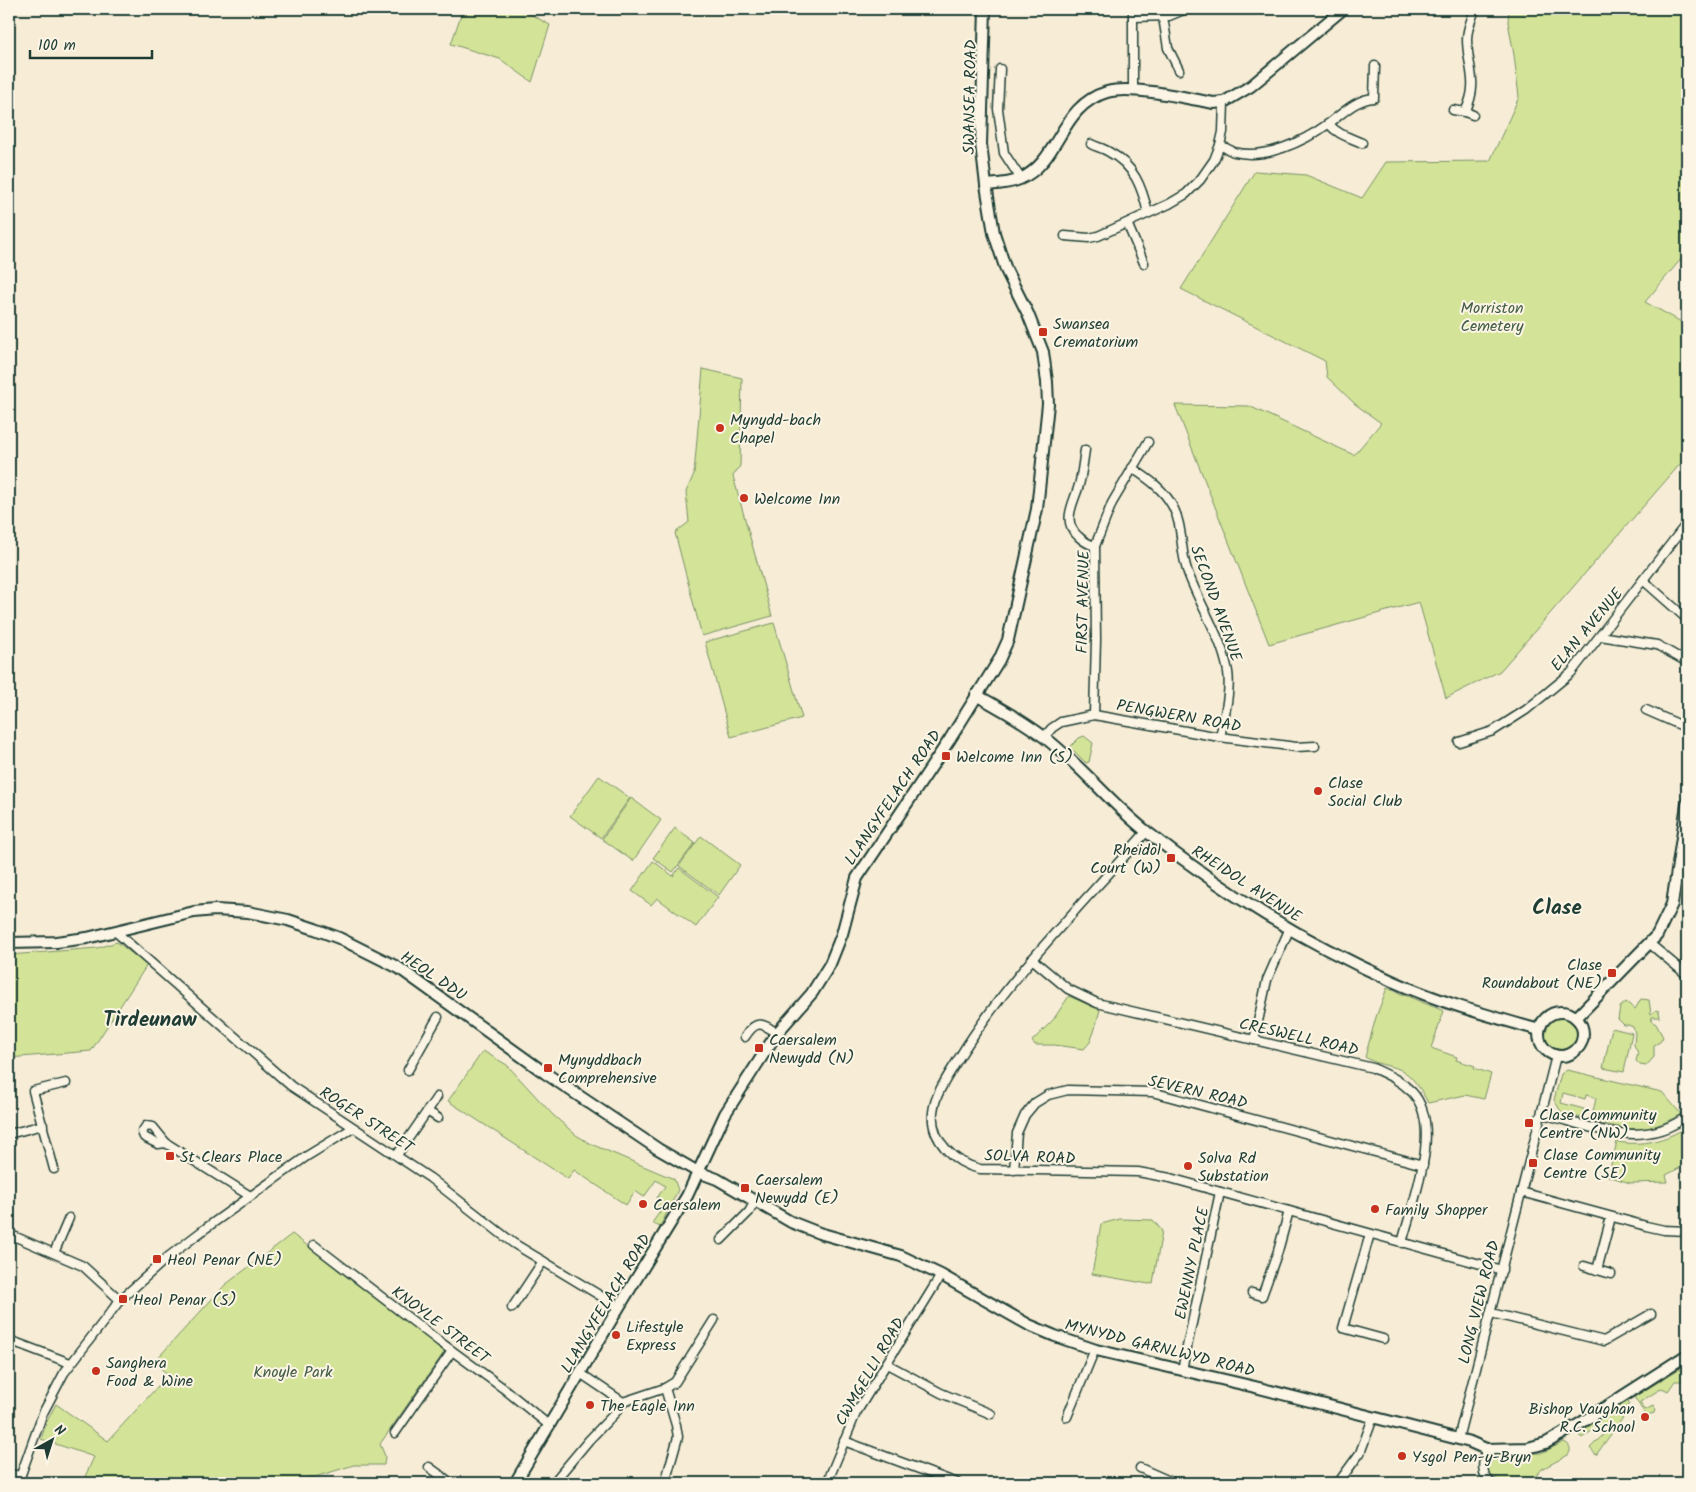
<svg xmlns="http://www.w3.org/2000/svg" width="1696" height="1492" viewBox="0 0 1696 1492" font-family="Kalam,sans-serif">
<style>
.green{fill:#d3e498;stroke:#799066}
.lines{fill:none;stroke-linecap:round;stroke-linejoin:round}
.street-casing{stroke:#1f3d34;stroke-width:11}
.secondary-casing{stroke:#1f3d34;stroke-width:14}
.street{stroke:#fcf5e5;stroke-width:8}
.secondary{stroke:#fcf5e5;stroke-width:10}
.poi-dot{fill:#c8321e;stroke:#fcf5e5;stroke-width:2}
.labels{text-anchor:middle;stroke-width:4;stroke-linejoin:round;paint-order:stroke}
.street-label{font-size:16px;fill:#1f3d34;stroke:#fcf5e5}
.park-label{font-size:16px;fill:#435e48;stroke:#fcf5e5}
.poi-label{font-size:16px;fill:#1f3d34;stroke:#fcf5e5;text-anchor:start}
.district-label{font-size:21px;font-weight:bold;fill:#1f3d34;stroke:#fcf5e5}
</style>
<rect width="100%" height="100%" fill="#f7edd6"/>
<filter id="ink" filterUnits="userSpaceOnUse"><feTurbulence type="fractalNoise" baseFrequency=".02" numOctaves="2"/><feDisplacementMap in="SourceGraphic" scale="10" xChannelSelector="R" yChannelSelector="G"/><feConvolveMatrix kernelMatrix="1 2 1 2 8 2 1 2 1" color-interpolation-filters="sRGB"/></filter>
<g filter="url(#ink)">
<g class="green">
<path d="M463,9H521L550,25L532,82L500,59L451,44Z"/>
<path d="M1509,9H1687V252L1645,302L1687,325V452L1682,462L1500,671L1446,698L1419,602L1269,644L1175,405L1249,406L1354,455L1381,423L1355,404L1327,377L1325,361L1181,289L1255,171L1306,175L1362,198L1386,162L1490,161L1519,97L1514,55L1508,22Z"/>
<path d="M703,369L742,378L740,466L733,476L772,616L702,636L675,533L689,522L686,492L694,474Z"/>
<path d="M774,623L802,718L731,737L705,642Z"/>
<path d="M1084,736L1093,743L1089,762L1086,763L1070,747L1079,738Z"/>
<path d="M599,776L630,798L601,838L570,816Z"/>
<path d="M631,798L661,820L633,861L602,839Z"/>
<path d="M675,828L695,843L673,872L653,858Z"/>
<path d="M701,836L740,865L719,895L679,866Z"/>
<path d="M653,861L673,876L679,868L718,897L696,927L657,898L651,905L632,891Z"/>
<path d="M117,942L147,965L91,1051L9,1058V955L97,948Z"/>
<path d="M1387,988L1444,1011L1431,1048L1457,1057L1456,1060L1475,1066L1474,1068L1491,1074L1484,1099L1465,1095L1428,1103C1422,1091 1412,1074 1399,1069C1387,1065 1375,1064 1365,1057L1376,1017Z"/>
<path d="M1069,996L1100,1010L1094,1032L1090,1042L1084,1049L1054,1045H1035L1032,1041L1053,1020Z"/>
<path d="M1641,999L1649,1000L1651,1014L1656,1010L1659,1011L1660,1017H1652L1651,1021L1656,1024L1663,1037L1660,1042L1654,1045V1057L1646,1066L1640,1065L1636,1061L1638,1053L1634,1045L1635,1033L1633,1027L1628,1025H1624L1618,1019L1620,1007L1626,1002L1635,1009Z"/>
<circle cx="1561" cy="1034" r="18"/>
<path d="M1612,1028L1632,1033L1624,1072L1603,1068Z"/>
<path d="M483,1051L507,1065L553,1115L576,1135L591,1144L674,1179L678,1190L660,1227L652,1223L662,1209L653,1204L665,1186L656,1180L644,1197L635,1191L626,1205L574,1170L568,1179L448,1101Z"/>
<path d="M1567,1070L1662,1092L1681,1114C1646,1135 1629,1130 1591,1121L1596,1098L1586,1095L1585,1099L1563,1093L1561,1103L1584,1109L1581,1118L1562,1113L1554,1100L1561,1074Z"/>
<path d="M1687,1127V1164L1666,1175L1668,1182L1630,1183L1608,1176L1617,1142C1643,1146 1664,1141 1687,1127Z"/>
<path d="M1120,1219L1153,1220L1162,1231L1153,1283L1149,1284L1092,1274L1101,1224Z"/>
<path d="M292,1234L445,1351L380,1444L385,1456L384,1465H354L315,1477H309L304,1483H82L94,1457L41,1439L47,1421L56,1404L108,1441L168,1375L154,1362L225,1285Z"/>
<path d="M1679,1369L1684,1375L1683,1381H1675L1668,1391L1662,1388L1640,1402L1645,1410L1653,1406L1655,1410L1654,1413L1647,1417L1634,1397Z"/>
<path d="M1628,1401L1629,1404L1625,1410L1627,1412L1596,1455L1590,1448L1603,1435L1597,1427L1582,1438L1578,1433Z"/>
<path d="M1564,1442C1570,1444 1572,1450 1568,1455L1542,1469L1530,1483H1503L1489,1474L1487,1461L1494,1454L1541,1453Z"/>
</g>
<g class="lines">
<defs>
<g id="street">
<path d="M1133,9V90"/>
<path d="M1133,17L1169,16L1186,9"/>
<path d="M1163,17L1168,48L1179,70"/>
<path d="M1000,69L998,109L1004,153L1021,179"/>
<path d="M1453,110L1465,112L1473,115"/>
<path d="M1465,112C1480,82 1467,67 1467,39C1467,28 1472,19 1475,9"/>
<path d="M1329,124C1338,135 1349,137 1362,143"/>
<path d="M1091,144C1096,147 1103,148 1109,152C1134,165 1142,187 1148,213"/>
<path d="M1220,145C1224,147 1229,150 1234,152C1265,160 1303,142 1328,124C1342,114 1356,99 1374,98L1375,66"/>
<path d="M1127,223L1144,263"/>
<path d="M1065,236L1089,238L1098,236L1169,204L1186,194L1200,180L1214,160L1220,145L1223,132L1224,102"/>
<path d="M1085,450C1083,462 1082,474 1079,485C1074,503 1061,521 1078,536C1083,541 1088,544 1095,546"/>
<path d="M1132,468C1147,478 1164,489 1173,507C1183,526 1180,549 1187,570C1199,605 1222,636 1228,672C1231,690 1224,719 1220,737"/>
<path d="M1643,580L1687,619"/>
<path d="M1600,636L1657,645L1687,662"/>
<path d="M1646,710L1687,728"/>
<path d="M1094,715L1096,640L1095,546L1112,503L1148,442"/>
<path d="M1044,737L1052,728L1061,722L1094,715L1220,737L1296,747L1315,746"/>
<path d="M1459,742L1493,731L1526,710L1571,673L1687,523"/>
<path d="M1146,832C1081,906 1009,976 957,1061C948,1076 935,1094 933,1112C930,1140 954,1163 980,1169L1138,1172L1170,1178L1502,1270"/>
<path d="M116,932L291,1086L430,1178L513,1243L619,1307"/>
<path d="M1649,943L1687,975"/>
<path d="M1032,959L1068,989L1097,1003L1373,1068C1388,1075 1400,1080 1412,1092C1444,1126 1412,1203 1402,1243"/>
<path d="M745,1037C756,1019 762,1023 777,1033"/>
<path d="M1254,1040L1267,980L1289,930"/>
<path d="M408,1070L438,1017"/>
<path d="M427,1111L438,1118"/>
<path d="M1542,1114C1591,1126 1642,1151 1687,1116"/>
<path d="M146,1126L153,1127L166,1143L158,1144L144,1137L142,1132Z"/>
<path d="M9,1134L43,1125"/>
<path d="M166,1143L250,1196"/>
<path d="M397,1155L437,1097"/>
<path d="M54,1169L33,1091L66,1083"/>
<path d="M1014,1170L1017,1133L1025,1115L1035,1103L1048,1095L1068,1090L1152,1092L1423,1165"/>
<path d="M1521,1192L1646,1226L1664,1230L1687,1231"/>
<path d="M9,1234L83,1266L120,1300"/>
<path d="M1370,1234L1343,1328L1383,1339"/>
<path d="M721,1240L749,1212L755,1201"/>
<path d="M314,1245L440,1342L503,1388L550,1426"/>
<path d="M54,1253L69,1218"/>
<path d="M1584,1266L1611,1274"/>
<path d="M1597,1270L1611,1217"/>
<path d="M1252,1293L1262,1296L1278,1251L1289,1211"/>
<path d="M512,1308L543,1261"/>
<path d="M1491,1313L1604,1341L1651,1314"/>
<path d="M9,1340L70,1363"/>
<path d="M887,1364L941,1393L991,1414"/>
<path d="M1182,1370L1220,1192"/>
<path d="M580,1373L623,1402L665,1388L675,1382L714,1320"/>
<path d="M1067,1417L1095,1349"/>
<path d="M395,1433L452,1351"/>
<path d="M1458,1439L1556,1056"/>
<path d="M844,1441L957,1483"/>
<path d="M1486,1449C1483,1462 1480,1474 1491,1483"/>
<path d="M429,1467L447,1480L446,1483"/>
<path d="M1140,1468L1174,1483"/>
<path d="M9,1474L21,1476"/>
<path d="M18,1483L43,1413L64,1373L120,1300L168,1257L206,1228L307,1156L353,1128"/>
<path d="M553,1483L589,1440L617,1411L623,1402"/>
<path d="M665,1483L678,1437L676,1425L665,1388"/>
<path d="M827,1483L856,1413L941,1275"/>
<path d="M1338,1483L1360,1453L1373,1418"/>
</g>
<g id="secondary">
<path d="M986,185C997,184 1009,184 1020,179C1061,161 1059,106 1107,92C1132,85 1186,98 1213,103L1224,102L1251,86L1343,9"/>
<path d="M976,695C1000,708 1023,721 1044,737C1081,765 1110,803 1147,832C1225,893 1301,940 1392,981C1439,1002 1490,1016 1539,1030"/>
<path d="M9,943L56,942L87,938L194,912L215,910L248,912L288,920L315,929L339,938L399,968L545,1073L658,1149L698,1172L717,1179L791,1222L819,1233L901,1256L941,1275L1029,1325L1055,1336L1096,1350L1255,1387L1470,1442L1486,1449L1528,1448L1546,1443L1581,1423L1687,1355"/>
<circle cx="1561" cy="1034" r="22"/>
<path d="M1576,1018L1657,935L1672,904L1687,804"/>
<path d="M515,1483L619,1307L687,1196L725,1114L777,1033L812,993L830,964L842,934L857,878L950,739L999,660L1008,640L1037,509L1048,404L1047,382L1043,352L1028,314L1006,270L994,233L986,185L981,144L985,9"/>
</g>
</defs>
<use href="#street" class="street-casing"/>
<use href="#secondary" class="secondary-casing"/>
<use href="#street" class="street"/>
<use href="#secondary" class="secondary"/>
</g>
</g>
<g class="poi-dot">
<rect x="1038" y="327" width="10" height="10" rx="2.5"/>
<circle cx="720" cy="428" r="5"/>
<circle cx="744" cy="498" r="5"/>
<rect x="941" y="751" width="10" height="10" rx="2.5"/>
<circle cx="1318" cy="791" r="5"/>
<rect x="1166" y="853" width="10" height="10" rx="2.5"/>
<rect x="1607" y="968" width="10" height="10" rx="2.5"/>
<rect x="754" y="1043" width="10" height="10" rx="2.5"/>
<rect x="543" y="1063" width="10" height="10" rx="2.5"/>
<rect x="1524" y="1118" width="10" height="10" rx="2.5"/>
<rect x="165" y="1151" width="10" height="10" rx="2.5"/>
<rect x="1528" y="1158" width="10" height="10" rx="2.5"/>
<circle cx="1188" cy="1166" r="5"/>
<rect x="740" y="1183" width="10" height="10" rx="2.5"/>
<circle cx="643" cy="1204" r="5"/>
<circle cx="1375" cy="1209" r="5"/>
<rect x="152" y="1254" width="10" height="10" rx="2.5"/>
<rect x="118" y="1294" width="10" height="10" rx="2.5"/>
<circle cx="616" cy="1335" r="5"/>
<circle cx="96" cy="1371" r="5"/>
<circle cx="590" cy="1405" r="5"/>
<circle cx="1645" cy="1417" r="5"/>
<circle cx="1402" cy="1456" r="5"/>
</g>
<g class="labels">
<g class="street-label">
<text transform="translate(969 97) rotate(-89)" y="6">SWANSEA ROAD</text>
<text transform="translate(1082 602) rotate(-89)" y="6">FIRST AVENUE</text>
<text transform="translate(1217 603) rotate(70)" y="6">SECOND AVENUE</text>
<text transform="translate(1586 629) rotate(-50)" y="6">ELAN AVENUE</text>
<text transform="translate(1179 715) rotate(10)" y="6">PENGWERN ROAD</text>
<text transform="translate(892 797) rotate(-56)" y="6">LLANGYFELACH ROAD</text>
<text transform="translate(1247 883) rotate(33)" y="6">RHEIDOL AVENUE</text>
<text transform="translate(434 975) rotate(34)" y="6">HEOL DDU</text>
<text transform="translate(1299 1036) rotate(13)" y="6">CRESWELL ROAD</text>
<text transform="translate(1198 1091) rotate(13)" y="6">SEVERN ROAD</text>
<text transform="translate(367 1119) rotate(33)" y="6">ROGER STREET</text>
<text transform="translate(1030 1156) rotate(2)" y="6">SOLVA ROAD</text>
<text transform="translate(1191 1263) rotate(-78)" y="6">EWENNY PLACE</text>
<text transform="translate(1478 1302) rotate(-76)" y="6">LONG VIEW ROAD</text>
<text transform="translate(605 1303) rotate(-59)" y="6">LLANGYFELACH ROAD</text>
<text transform="translate(441 1324) rotate(37)" y="6">KNOYLE STREET</text>
<text transform="translate(1160 1347) rotate(14)" y="6">MYNYDD GARNLWYD ROAD</text>
<text transform="translate(869 1371) rotate(-60)" y="6">CWMGELLI ROAD</text>
</g>
<g class="park-label">
<text x="1492" y="313">Morriston<tspan x="1492" dy="18">Cemetery</tspan></text>
<text x="293" y="1377">Knoyle Park</text>
</g>
<g class="poi-label">
<text x="1053" y="329">Swansea<tspan x="1053" dy="18">Crematorium</tspan></text>
<text x="730" y="425">Mynydd-bach<tspan x="730" dy="18">Chapel</tspan></text>
<text x="754" y="504">Welcome Inn</text>
<text x="956" y="762">Welcome Inn (S)</text>
<text x="1328" y="788">Clase<tspan x="1328" dy="18">Social Club</tspan></text>
<text x="1161" y="855" text-anchor="end">Rheidol<tspan x="1161" dy="18">Court (W)</tspan></text>
<text x="1602" y="970" text-anchor="end">Clase<tspan x="1602" dy="18">Roundabout (NE)</tspan></text>
<text x="769" y="1045">Caersalem<tspan x="769" dy="18">Newydd (N)</tspan></text>
<text x="558" y="1065">Mynyddbach<tspan x="558" dy="18">Comprehensive</tspan></text>
<text x="1539" y="1120">Clase Community<tspan x="1539" dy="18">Centre (NW)</tspan></text>
<text x="1543" y="1160">Clase Community<tspan x="1543" dy="18">Centre (SE)</tspan></text>
<text x="180" y="1162">St Clears Place</text>
<text x="1198" y="1163">Solva Rd<tspan x="1198" dy="18">Substation</tspan></text>
<text x="755" y="1185">Caersalem<tspan x="755" dy="18">Newydd (E)</tspan></text>
<text x="653" y="1210">Caersalem</text>
<text x="1385" y="1215">Family Shopper</text>
<text x="167" y="1265">Heol Penar (NE)</text>
<text x="133" y="1305">Heol Penar (S)</text>
<text x="626" y="1332">Lifestyle<tspan x="626" dy="18">Express</tspan></text>
<text x="106" y="1368">Sanghera<tspan x="106" dy="18">Food &amp; Wine</tspan></text>
<text x="600" y="1411">The Eagle Inn</text>
<text x="1635" y="1414" text-anchor="end">Bishop Vaughan<tspan x="1635" dy="18">R.C. School</tspan></text>
<text x="1412" y="1462">Ysgol Pen-y-Bryn</text>
</g>
<g class="district-label">
<text x="1557" y="914">Clase</text>
<text x="150" y="1026">Tirdeunaw</text>
</g>
</g>
<rect width="1696" height="1492" fill="none" stroke="#fcf5e5" stroke-width="30"/>
<rect x="15" y="15" width="1666" height="1462" fill="none" stroke="#1f3d34" stroke-width="2" filter="url(#ink)"/>
<g transform="translate(52 1440) rotate(39)" stroke="#fcf5e5" stroke-width="4" paint-order="stroke">
<path d="M0-4L9 19L0 12L-9 19Z" fill="#1f3d34"/>
<text y="-8" font-size="14" font-weight="bold" text-anchor="middle" fill="#1f3d34">N</text>
</g>
<path d="M30 50v8h122v-8" fill="none" stroke="#1f3d34" stroke-width="2.5"/>
<text x="38" y="50" font-size="15" fill="#1f3d34" stroke="#fcf5e5" stroke-width="4" paint-order="stroke">100 m</text>
</svg>
